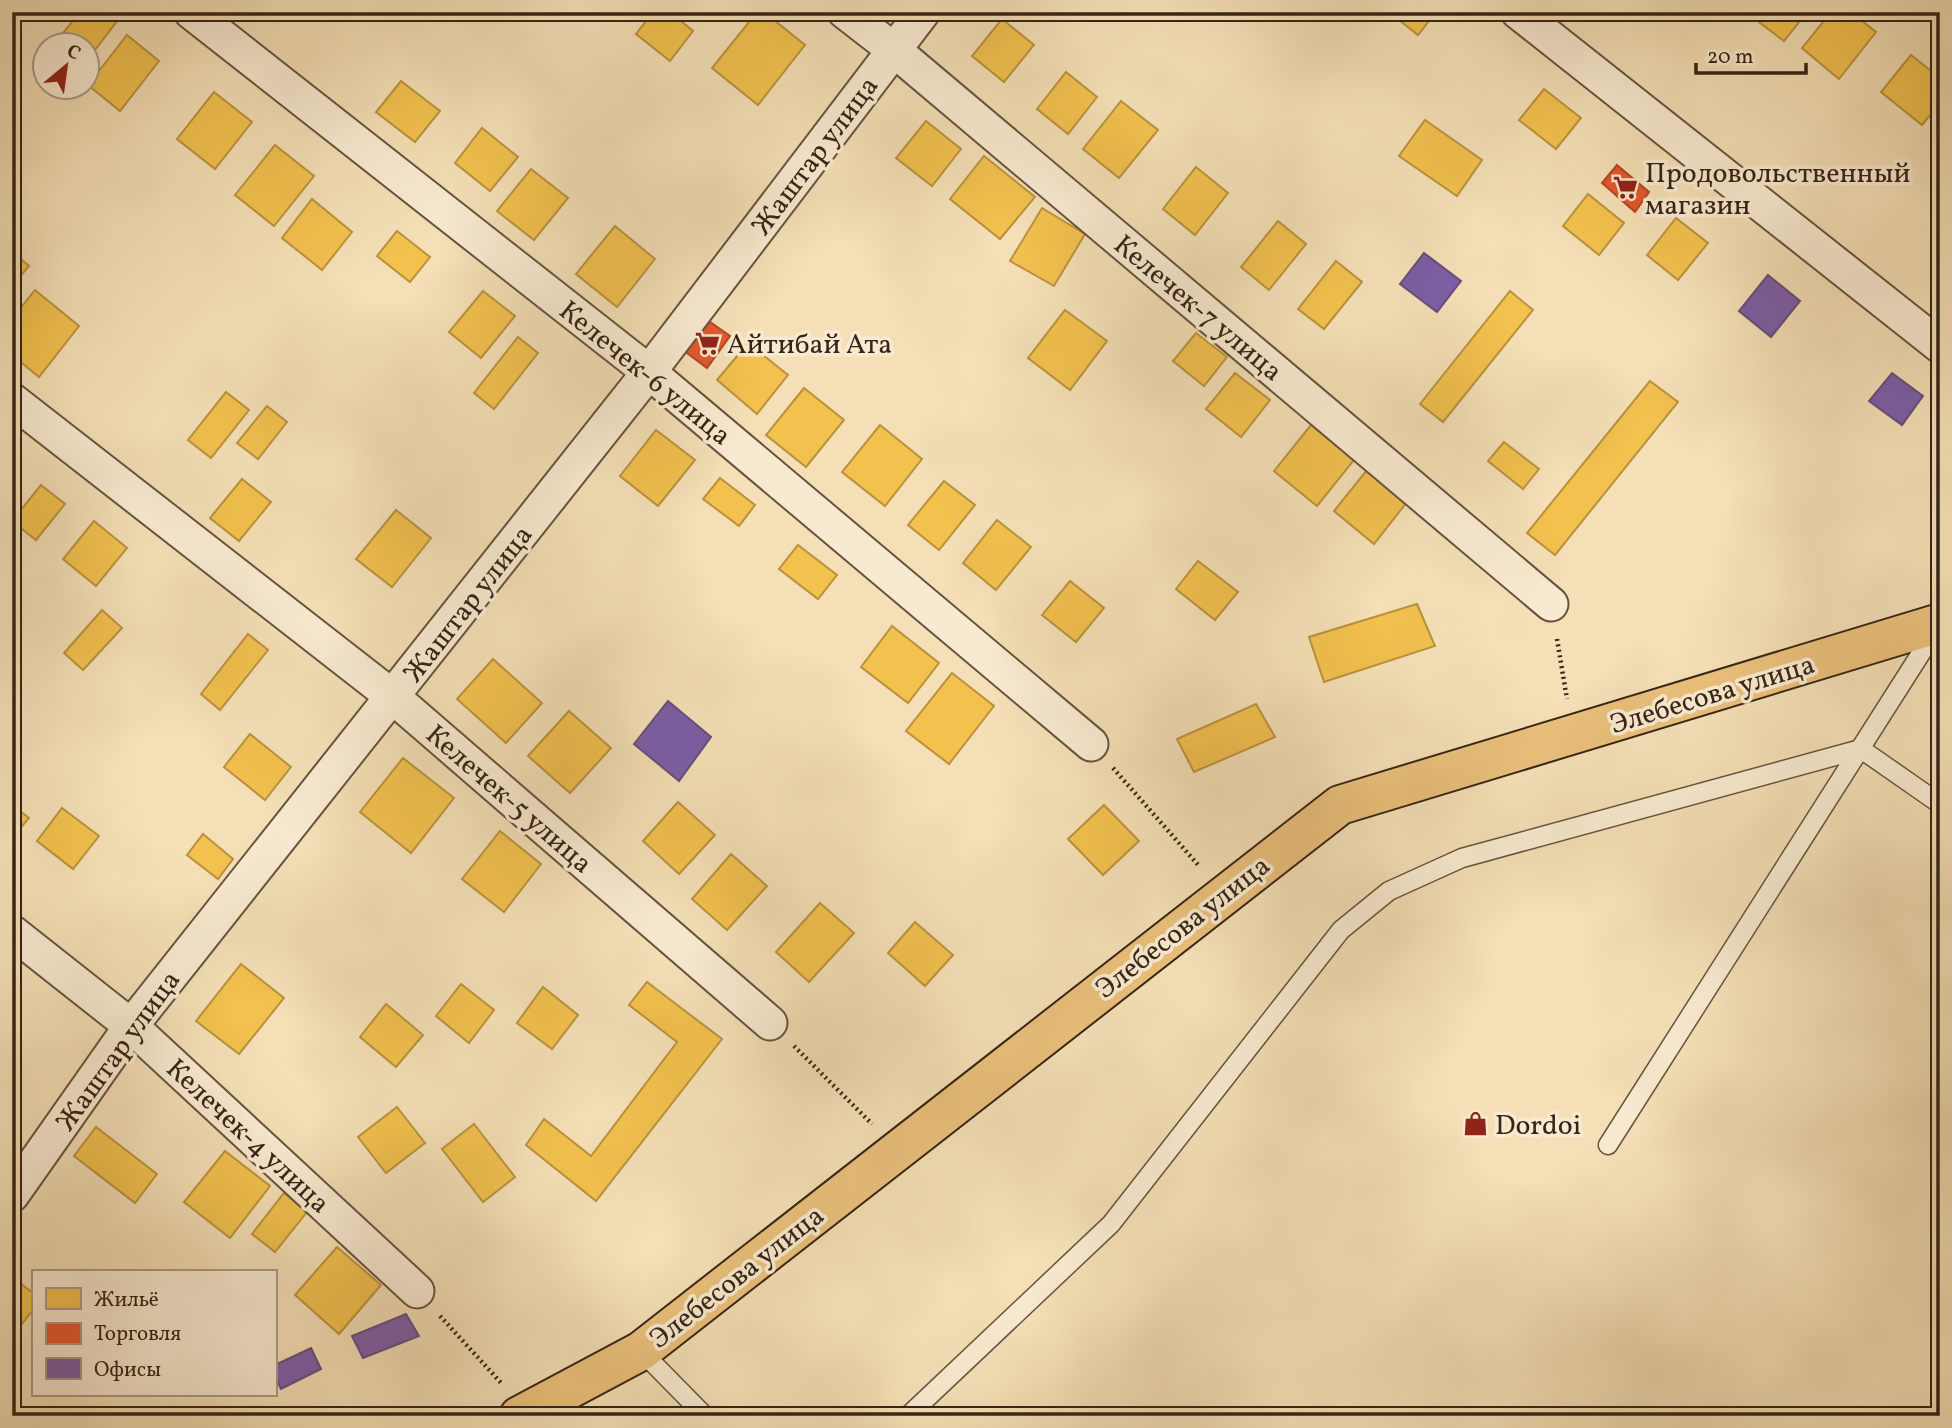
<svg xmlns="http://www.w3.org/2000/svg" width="1952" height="1428" viewBox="0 0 1952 1428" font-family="Vollkorn,serif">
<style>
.homes{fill:#f2c14e;stroke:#ba923d;stroke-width:2}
.shops{fill:#e4572e;stroke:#b04827;stroke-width:2}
.offices{fill:#7b5ea7;stroke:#664d7c;stroke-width:2}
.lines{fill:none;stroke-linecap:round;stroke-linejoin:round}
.lane-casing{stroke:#66533e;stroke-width:21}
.street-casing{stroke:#66533e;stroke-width:37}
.primary-casing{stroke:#362416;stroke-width:42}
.path{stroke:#362416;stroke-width:4.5;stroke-dasharray:2 3.5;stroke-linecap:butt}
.lane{stroke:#f8ead0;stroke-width:18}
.street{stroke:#f8ead0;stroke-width:33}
.primary{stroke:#eac07b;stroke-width:38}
.labels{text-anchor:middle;stroke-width:7;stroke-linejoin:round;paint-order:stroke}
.street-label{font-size:28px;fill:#362416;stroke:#f8ead0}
.poi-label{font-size:28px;fill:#362416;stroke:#f8ead0;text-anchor:start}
</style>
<rect width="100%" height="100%" fill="#f4dfb6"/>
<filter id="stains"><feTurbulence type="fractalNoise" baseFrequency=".00286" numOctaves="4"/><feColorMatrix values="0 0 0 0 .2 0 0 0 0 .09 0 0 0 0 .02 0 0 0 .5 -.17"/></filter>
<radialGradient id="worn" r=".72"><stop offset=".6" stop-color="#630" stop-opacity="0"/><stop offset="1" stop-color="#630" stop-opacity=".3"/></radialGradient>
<g class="homes">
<path d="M80,12H117L121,16L88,59V46H58L55,43Z"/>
<path d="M378,12H397L389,21Z"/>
<path d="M653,12H670L693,31L670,61L636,34Z"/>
<path d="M757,12H764L805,45L758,105L712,68Z"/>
<path d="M1389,12H1436L1418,35Z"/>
<path d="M1754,12H1807L1784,41L1751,16Z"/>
<path d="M1831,12H1851L1876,32L1839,79L1802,48Z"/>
<path d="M1002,19L1034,45L1004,82L972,56Z"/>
<path d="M127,35L159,61L120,111L88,85Z"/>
<path d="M1911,55L1940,78V103L1922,125L1881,92Z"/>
<path d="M1066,72L1097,97L1068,134L1037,109Z"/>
<path d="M401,81L440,111L415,142L376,112Z"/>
<path d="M1544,89L1581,118L1556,149L1519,120Z"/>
<path d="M214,92L252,122L215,169L177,139Z"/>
<path d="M1121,101L1158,130L1119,178L1083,149Z"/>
<path d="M1425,120L1482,160L1457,196L1399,156Z"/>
<path d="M926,121L961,149L932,186L896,158Z"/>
<path d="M482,128L518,157L490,191L455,163Z"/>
<path d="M275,145L314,176L274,226L235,195Z"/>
<path d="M984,156L1035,197L1000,239L950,199Z"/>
<path d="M1196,167L1228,193L1195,235L1163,209Z"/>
<path d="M531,169L568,198L534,240L497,211Z"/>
<path d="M1588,194L1624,223L1599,255L1563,226Z"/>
<path d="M312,199L352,232L322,270L282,238Z"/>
<path d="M1042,208L1085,234L1054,286L1010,261Z"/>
<path d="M1676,218L1708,243L1678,280L1647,255Z"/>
<path d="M1278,221L1306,244L1269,290L1241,267Z"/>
<path d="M615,226L655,259L617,307L576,274Z"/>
<path d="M397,231L430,257L410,282L377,256Z"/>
<path d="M12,252L29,266L12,286Z"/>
<path d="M1336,261L1362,282L1324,329L1298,309Z"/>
<path d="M35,290L79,326L39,377L12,355V319Z"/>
<path d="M483,291L515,316L481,358L449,332Z"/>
<path d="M1510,291L1533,310L1443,422L1420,404Z"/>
<path d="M1065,310L1107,341L1070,390L1028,358Z"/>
<path d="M1196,333L1227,357L1204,386L1173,361Z"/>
<path d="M518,337L538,353L494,409L474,393Z"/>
<path d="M748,343L788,375L757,414L717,380Z"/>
<path d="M1235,373L1270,400L1241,437L1206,409Z"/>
<path d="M1650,381L1678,402L1555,555L1527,533Z"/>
<path d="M804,388L844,420L806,467L766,435Z"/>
<path d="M226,392L249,410L211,458L188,440Z"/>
<path d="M267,406L287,422L258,459L237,443Z"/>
<path d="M880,425L922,459L885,506L842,472Z"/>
<path d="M1311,425L1354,460L1317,506L1274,471Z"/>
<path d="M656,430L695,460L658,506L620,476Z"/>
<path d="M1504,442L1539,469L1523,489L1488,461Z"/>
<path d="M1367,470L1407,502L1374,544L1334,511Z"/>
<path d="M720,478L755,505L739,526L703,499Z"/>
<path d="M242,479L271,502L239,541L210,518Z"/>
<path d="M944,481L975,505L939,550L908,525Z"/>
<path d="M41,485L65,504L36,540L12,521Z"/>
<path d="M396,510L431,538L392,587L356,559Z"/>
<path d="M997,520L1031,547L996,590L963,563Z"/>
<path d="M94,521L127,548L96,586L63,559Z"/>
<path d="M798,545L837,575L818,599L779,569Z"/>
<path d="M1198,561L1238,592L1215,620L1176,589Z"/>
<path d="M1070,581L1104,608L1076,642L1042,615Z"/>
<path d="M1417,604L1435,646L1324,682L1309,637Z"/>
<path d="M102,610L122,628L83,670L64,653Z"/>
<path d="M892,626L939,663L908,703L861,667Z"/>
<path d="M248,634L268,650L220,710L201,694Z"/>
<path d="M493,659L542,703L506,743L457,699Z"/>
<path d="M952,673L994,706L949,764L906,731Z"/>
<path d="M1256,704L1275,737L1194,772L1177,739Z"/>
<path d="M569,711L611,748L570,793L528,756Z"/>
<path d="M250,734L291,767L265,800L224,767Z"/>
<path d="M403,758L454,798L411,853L360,812Z"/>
<path d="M678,802L715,835L679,874L643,841Z"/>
<path d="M12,805L29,818L12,838Z"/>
<path d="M1104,805L1139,841L1103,875L1068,839Z"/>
<path d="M62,808L99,836L73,869L37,841Z"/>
<path d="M500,831L541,864L504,912L462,879Z"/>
<path d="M203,834L233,859L218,879L187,855Z"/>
<path d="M731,854L767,886L727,930L692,899Z"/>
<path d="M820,903L854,933L809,982L776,952Z"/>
<path d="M915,922L953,955L925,986L888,953Z"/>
<path d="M241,964L284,998L239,1054L196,1021Z"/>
<path d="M647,982L722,1039L596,1201L526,1145L544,1119L591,1156L677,1042L629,1005Z"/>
<path d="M461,984L494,1010L469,1043L436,1016Z"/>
<path d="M543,987L578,1015L552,1049L517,1023Z"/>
<path d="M386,1004L423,1035L396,1067L360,1037Z"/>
<path d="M397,1107L425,1143L386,1173L358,1137Z"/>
<path d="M474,1124L515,1177L483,1202L442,1149Z"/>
<path d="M96,1127L157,1174L135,1203L74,1156Z"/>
<path d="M225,1151L270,1186L230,1238L184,1202Z"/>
<path d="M284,1193L307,1212L275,1252L252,1234Z"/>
<path d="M337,1247L381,1285L339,1334L295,1295Z"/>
<path d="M12,1277L33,1293V1310L17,1330L12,1326Z"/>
</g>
<g class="shops">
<path d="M1617,165L1649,192L1635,212L1602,183Z"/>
<path d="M706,319L730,336L707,368L683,350Z"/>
</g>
<g class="offices">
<path d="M1424,253L1461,281L1437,312L1400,284Z"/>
<path d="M1768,275L1800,301L1771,337L1739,311Z"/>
<path d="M1892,373L1923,396L1902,425L1869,401Z"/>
<path d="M668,701L711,737L679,781L634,744Z"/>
<path d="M406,1314L419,1336L363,1358L352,1336Z"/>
<path d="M311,1348L321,1369L281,1389L275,1377V1365Z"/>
</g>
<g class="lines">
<defs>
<g id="lane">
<path d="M1608,1145L1937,628"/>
<path d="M641,1351L705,1416"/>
<path d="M908,1416L1111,1224L1341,930L1389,891L1462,858L1861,749L1940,804"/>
</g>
<g id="street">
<path d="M191,12L649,372L1091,744"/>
<path d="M845,12L894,50L1551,604"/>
<path d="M1518,12L1940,346"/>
<path d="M12,400L393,697L770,1023"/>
<path d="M12,932L131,1026L417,1291"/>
<path d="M12,1195L131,1026L649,372L923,12"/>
</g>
<path id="primary" d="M519,1416L641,1351L1340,805L1940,623"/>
</defs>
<use href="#lane" class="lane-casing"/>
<use href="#street" class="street-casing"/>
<use href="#primary" class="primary-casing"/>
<g class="path">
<path d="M1557,639L1567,699"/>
<path d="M1113,768L1200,867"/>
<path d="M794,1046L872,1124"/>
<path d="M440,1316L503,1385"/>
</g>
<use href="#lane" class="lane"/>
<use href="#street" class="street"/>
<use href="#primary" class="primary"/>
</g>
<defs>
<symbol id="supermarket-bare" viewBox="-9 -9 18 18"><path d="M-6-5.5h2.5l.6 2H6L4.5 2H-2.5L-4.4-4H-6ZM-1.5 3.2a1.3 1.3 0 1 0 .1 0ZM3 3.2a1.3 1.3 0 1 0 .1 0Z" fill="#8f2418" stroke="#f8ead0" stroke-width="2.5" paint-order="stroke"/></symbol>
<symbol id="shop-bare" viewBox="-9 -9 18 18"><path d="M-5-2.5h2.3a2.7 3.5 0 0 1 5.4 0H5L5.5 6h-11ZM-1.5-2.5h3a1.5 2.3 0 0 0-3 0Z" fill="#8f2418" stroke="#f8ead0" stroke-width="2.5" paint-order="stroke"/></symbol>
</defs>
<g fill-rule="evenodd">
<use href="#supermarket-bare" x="1608" y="170" width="35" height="35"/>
<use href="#supermarket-bare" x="690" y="326" width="35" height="35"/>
<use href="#shop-bare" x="1458" y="1106" width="35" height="35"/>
</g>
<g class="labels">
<g class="street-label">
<text transform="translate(814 155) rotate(-53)" y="10">Жаштар улица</text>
<text transform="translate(1199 307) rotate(40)" y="10">Келечек-7 улица</text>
<text transform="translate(646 372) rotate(39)" y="10">Келечек-6 улица</text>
<text transform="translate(467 603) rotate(-52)" y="10">Жаштар улица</text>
<text transform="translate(1712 693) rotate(-17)" y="10">Элебесова улица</text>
<text transform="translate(510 798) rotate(41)" y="10">Келечек-5 улица</text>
<text transform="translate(1182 926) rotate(-38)" y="10">Элебесова улица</text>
<text transform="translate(117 1050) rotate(-54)" y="10">Жаштар улица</text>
<text transform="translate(249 1135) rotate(43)" y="10">Келечек-4 улица</text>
<text transform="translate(736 1276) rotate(-38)" y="10">Элебесова улица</text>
</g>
<g class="poi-label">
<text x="1645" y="182">Продовольственный<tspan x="1645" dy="32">магазин</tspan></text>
<text x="727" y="353">Айтибай Ата</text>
<text x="1495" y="1134">Dordoi</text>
</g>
</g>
<rect width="1952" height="1428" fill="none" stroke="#f4dfb6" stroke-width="42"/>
<rect x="14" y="14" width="1924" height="1400" fill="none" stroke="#362416" stroke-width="3.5"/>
<rect x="21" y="21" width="1910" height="1386" fill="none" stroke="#362416" stroke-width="2"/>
<rect x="32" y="1270" width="245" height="126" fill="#f8ead0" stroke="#aa9b86" stroke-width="2"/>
<rect x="46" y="1288" width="35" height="21" fill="#f2c14e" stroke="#aa9b86" stroke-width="2"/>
<text x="94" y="1306" font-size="21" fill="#362416">Жильё</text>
<rect x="46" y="1323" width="35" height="21" fill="#e4572e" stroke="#aa9b86" stroke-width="2"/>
<text x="94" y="1340" font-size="21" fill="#362416">Торговля</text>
<rect x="46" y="1358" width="35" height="21" fill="#7b5ea7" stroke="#aa9b86" stroke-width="2"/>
<text x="94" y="1376" font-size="21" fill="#362416">Офисы</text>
<g transform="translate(66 66) rotate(29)"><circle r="33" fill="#f8ead0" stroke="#aa9b86" stroke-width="2"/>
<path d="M0-5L12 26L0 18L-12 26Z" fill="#8f2418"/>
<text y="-10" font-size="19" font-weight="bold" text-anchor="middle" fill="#362416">С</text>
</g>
<path d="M1696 63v10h110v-10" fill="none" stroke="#362416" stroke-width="3.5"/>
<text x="1707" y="63" font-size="21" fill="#362416" stroke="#f8ead0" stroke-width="5" paint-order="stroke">20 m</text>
<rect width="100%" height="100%" filter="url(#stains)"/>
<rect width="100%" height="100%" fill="url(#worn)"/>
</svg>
